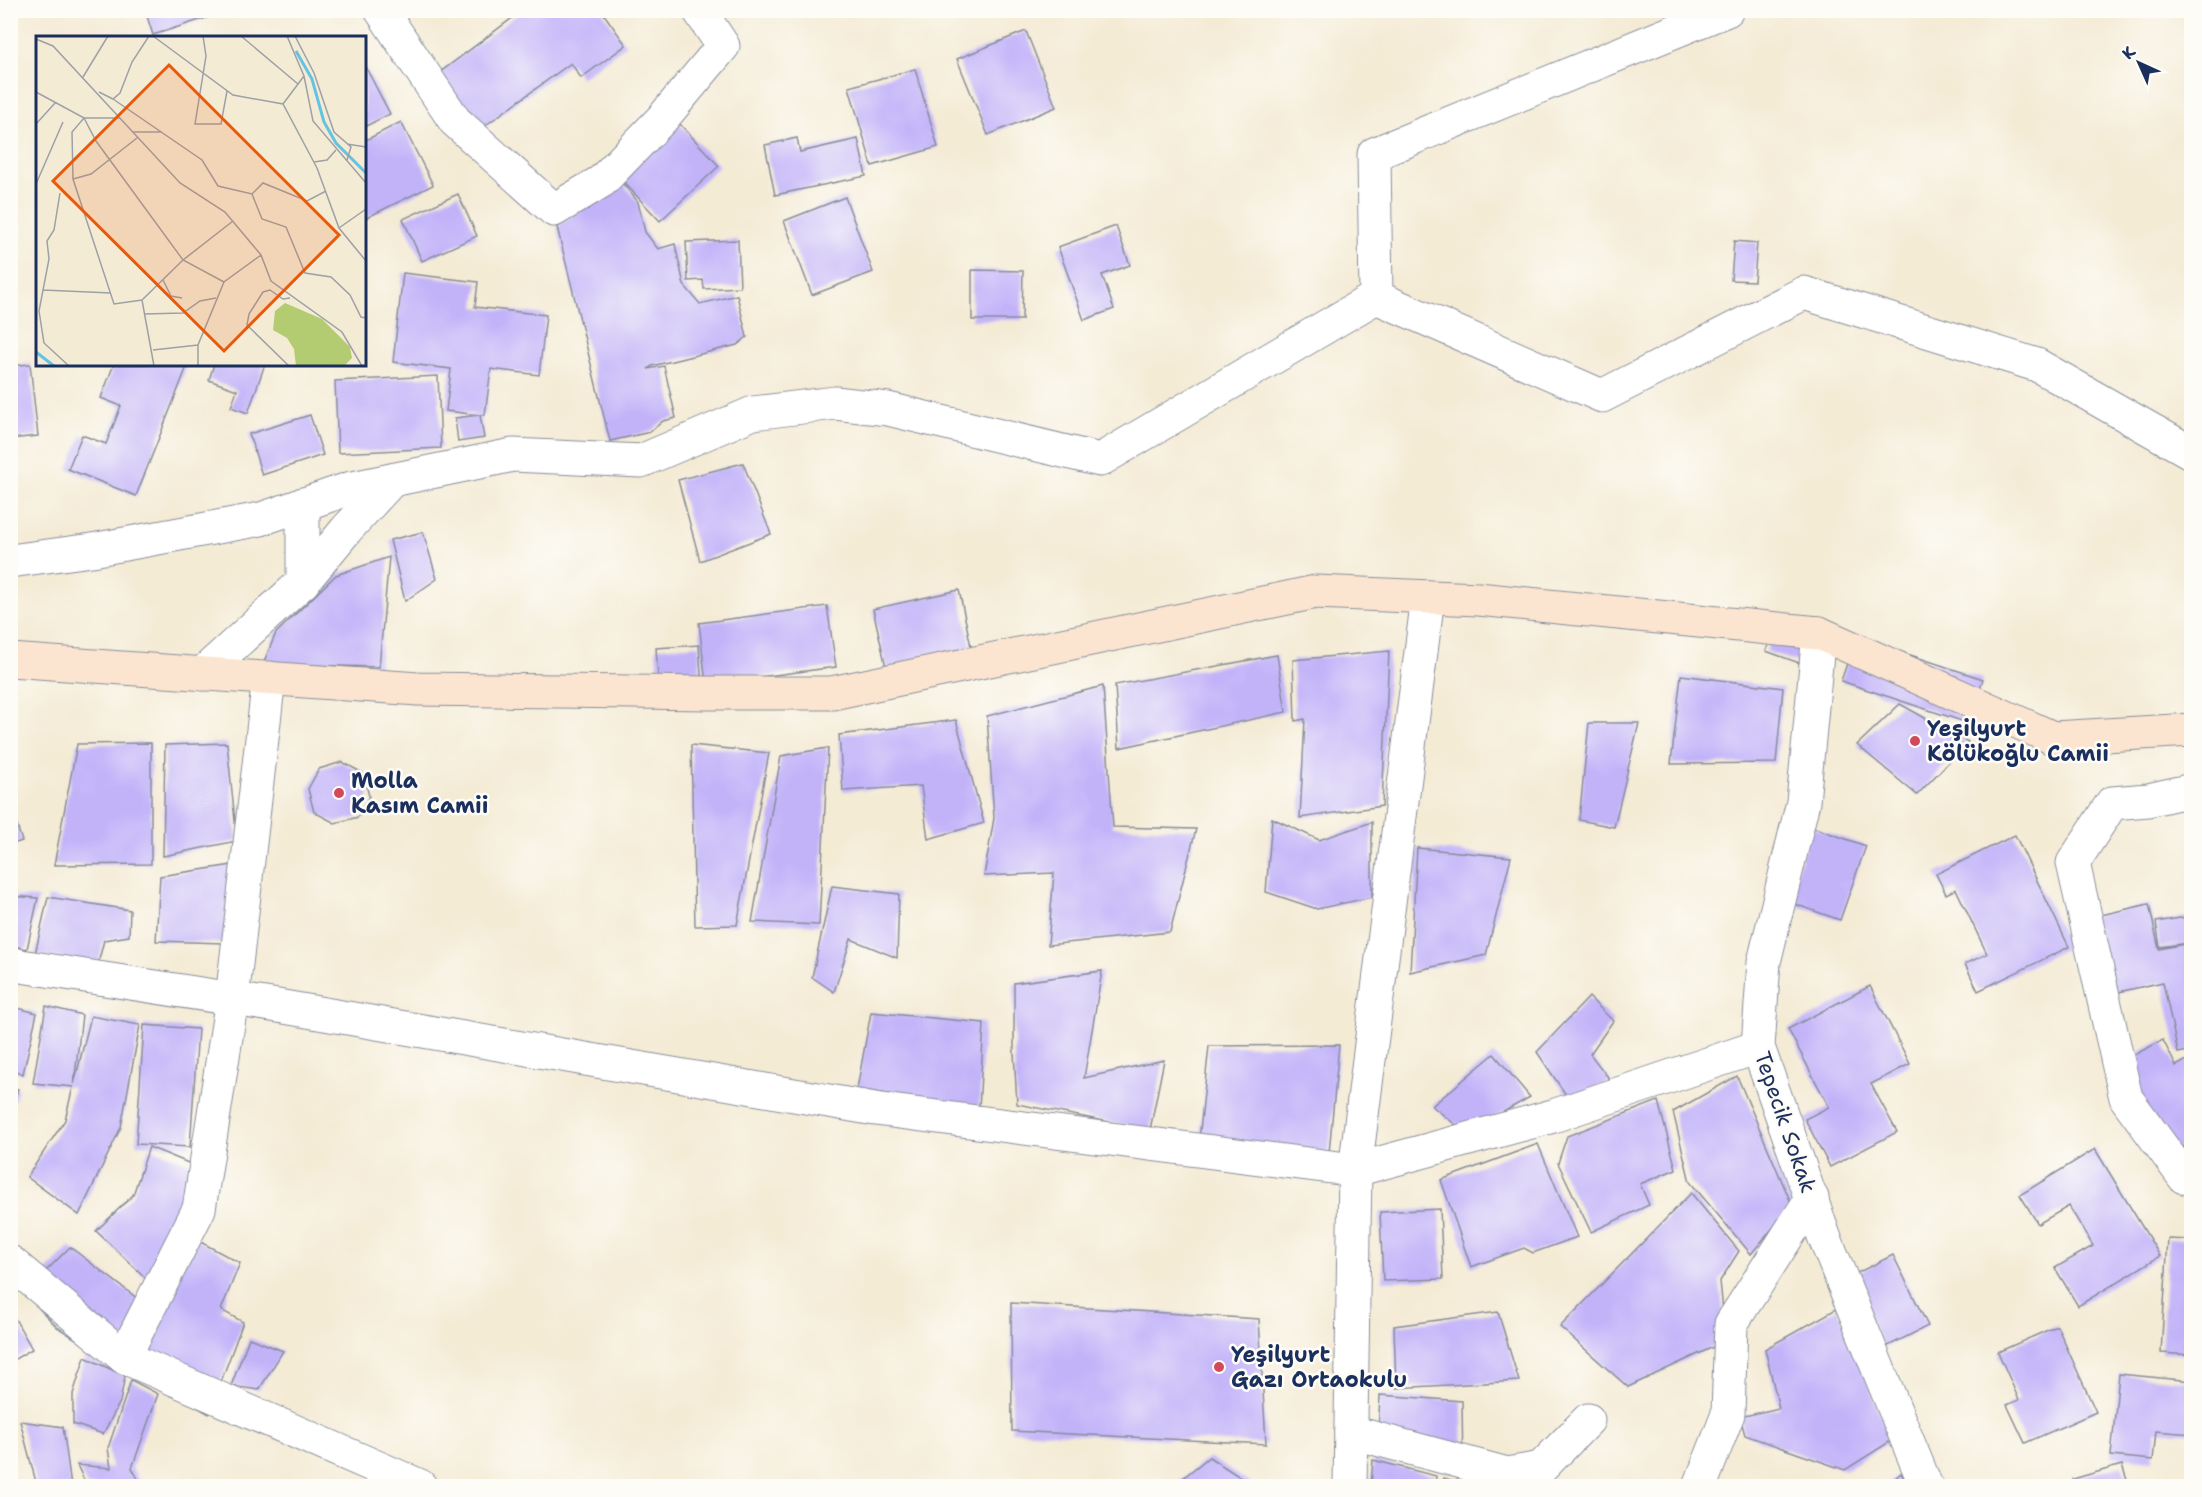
<svg xmlns="http://www.w3.org/2000/svg" width="2202" height="1497" viewBox="0 0 2202 1497" font-family="'Shantell Sans',sans-serif">
<style>
.building{fill:#c2b3f9}
.lines{fill:none;stroke-linecap:round;stroke-linejoin:round}
.street-casing{stroke:#888d9a;stroke-width:35}
.secondary-casing{stroke:#888d9a;stroke-width:35}
.street{stroke:#fff;stroke-width:33}
.secondary{stroke:#fce5d0;stroke-width:33}
.poi-dot{fill:#d1495b;stroke:#fdfcf7;stroke-width:2}
.labels{text-anchor:middle;stroke-width:5;stroke-linejoin:round;paint-order:stroke}
.poi-label{font-size:22px;font-weight:bold;fill:#1b2f5e;stroke:#fdfcf7;text-anchor:start}
.street-label{font-size:22px;fill:#1b2f5e;stroke:#fdfcf7}
.inset-river{fill:none;stroke:#63c3e1;stroke-width:3}
.inset-road{fill:none;stroke:#9da0a5;stroke-width:1.5}
.view{fill:#e8590c;fill-opacity:0.15;stroke:#e8590c;stroke-width:3}
.inset-edge{fill:none;stroke:#1b2f5e;stroke-width:3}
</style>
<rect width="100%" height="100%" fill="#fdfcf7"/>
<filter id="ink" filterUnits="userSpaceOnUse"><feTurbulence type="fractalNoise" baseFrequency=".0167" numOctaves="2"/><feDisplacementMap in="SourceGraphic" scale="12" xChannelSelector="R" yChannelSelector="G"/><feConvolveMatrix kernelMatrix="1 2 1 2 8 2 1 2 1" color-interpolation-filters="sRGB"/></filter>
<filter id="wash" filterUnits="userSpaceOnUse"><feTurbulence type="fractalNoise" baseFrequency=".008" numOctaves="4" result="noise"/><feDisplacementMap in="SourceGraphic" scale="24" xChannelSelector="R" yChannelSelector="G"/><feGaussianBlur stdDeviation="1.35" result="paint"/><feColorMatrix in="noise" values="0 0 0 0 0 0 0 0 0 0 0 0 0 0 0 0 0 1.4 0 .05"/><feComposite in="paint" operator="in"/></filter>
<g filter="url(#wash)">
<rect width="100%" height="100%" fill="#f4ebd5"/>
<g id="blocks">
<g class="building">
<path d="M145,10H228V11L153,35Z"/>
<path d="M523,10H601L626,45L581,78L571,63L464,141L423,85Z"/>
<path d="M1080,10H1102V11L1082,17Z"/>
<path d="M1026,31L1056,107L988,135L957,59Z"/>
<path d="M364,64L390,114L364,127Z"/>
<path d="M915,69L938,147L872,166L849,87Z"/>
<path d="M677,121L719,166L660,221L618,176Z"/>
<path d="M401,122L433,185L364,219V141Z"/>
<path d="M797,138L800,152L858,139L866,176L775,195L765,145Z"/>
<path d="M619,179L638,202L645,232L658,249L675,244L684,285L700,304L737,295L747,337L737,345L652,366L648,369L664,366L676,418L663,421L650,432L610,441L557,227Z"/>
<path d="M458,194L477,236L422,261L403,219Z"/>
<path d="M845,197L873,272L812,295L784,221Z"/>
<path d="M1116,226L1130,265L1102,275L1114,309L1084,320L1058,247Z"/>
<path d="M738,240L740,287L704,289L703,280L688,281L686,242Z"/>
<path d="M1734,241L1757,243L1754,281L1731,280Z"/>
<path d="M972,270L1023,271L1022,320H972Z"/>
<path d="M403,273L478,282L475,307L546,315L539,375L491,369L485,415H480L484,438L458,442L455,418L479,415L446,411L451,369L393,362Z"/>
<path d="M30,364L38,436L10,439V366Z"/>
<path d="M114,364H188L136,496L68,469L82,435L106,444L121,406L101,398Z"/>
<path d="M214,364H265L248,413L231,407L237,390L209,380Z"/>
<path d="M438,376L441,448L338,453L335,381Z"/>
<path d="M310,415L323,455L262,475L249,434Z"/>
<path d="M743,463L771,534L700,561L678,480Z"/>
<path d="M423,532L437,579L405,601L390,540Z"/>
<path d="M389,557L379,667L263,664L276,633L336,575Z"/>
<path d="M959,590L973,656L888,676L873,609Z"/>
<path d="M827,606L836,667L706,684L699,623Z"/>
<path d="M1772,635L1807,648L1802,664L1766,651Z"/>
<path d="M1856,637L1983,679L1968,723L1841,681Z"/>
<path d="M699,645L702,688L659,691L656,648Z"/>
<path d="M1389,651L1382,806L1300,818L1305,719L1295,721L1293,660Z"/>
<path d="M1277,655L1286,712L1119,748L1115,685Z"/>
<path d="M1681,675L1783,688L1776,763L1671,764Z"/>
<path d="M1103,686L1113,827L1196,829L1170,932L1048,945L1054,873L984,876L994,818L987,716Z"/>
<path d="M1900,704L1968,742L1917,795L1857,745Z"/>
<path d="M956,720L984,823L928,839L921,786L843,791L839,735Z"/>
<path d="M1589,723H1639L1614,827L1579,820Z"/>
<path d="M151,743V864L54,865L77,744Z"/>
<path d="M227,743L237,841L163,856L165,745Z"/>
<path d="M691,745L769,753L737,925L695,926Z"/>
<path d="M828,748L819,925L752,922L781,756Z"/>
<path d="M342,762L363,773L369,796L358,817L335,823L314,812L308,789L319,769Z"/>
<path d="M10,805L22,841L10,845Z"/>
<path d="M1272,818L1319,840L1372,822V897L1317,909L1266,892Z"/>
<path d="M1812,827L1866,846L1840,920L1786,901Z"/>
<path d="M2015,835L2069,947L1978,991L1965,964L1987,954L1956,889L1946,894L1936,874Z"/>
<path d="M1417,848L1511,857L1486,955L1410,972Z"/>
<path d="M233,865L224,943L156,941L160,876Z"/>
<path d="M832,886L899,894L897,958L851,939L834,992L812,977Z"/>
<path d="M10,896L38,898L27,949L10,945Z"/>
<path d="M48,897L130,910L129,936L104,940L98,964L35,954Z"/>
<path d="M2149,904L2159,949L2189,943L2160,947L2156,922L2192,916V1050L2178,1053L2163,982L2092,998L2075,921Z"/>
<path d="M1102,971L1084,1078L1164,1060L1150,1130L1017,1104L1014,1053V983Z"/>
<path d="M1870,986L1910,1064L1871,1084L1897,1132L1830,1167L1805,1119L1829,1107L1788,1029Z"/>
<path d="M1589,997L1613,1021L1590,1054L1611,1081L1570,1101L1537,1052Z"/>
<path d="M10,1006L37,1013L23,1074L10,1069Z"/>
<path d="M46,1006L82,1015L74,1084L91,1016L140,1025L121,1127L79,1215L27,1177L65,1120L73,1087L33,1083Z"/>
<path d="M871,1012L984,1023L979,1109L857,1089Z"/>
<path d="M144,1025L198,1029L190,1147L136,1144Z"/>
<path d="M2163,1040L2176,1066L2187,1060L2192,1069V1143L2173,1152L2110,1067Z"/>
<path d="M1339,1045L1329,1153L1199,1140L1209,1046Z"/>
<path d="M1494,1054L1530,1097L1466,1133L1432,1106Z"/>
<path d="M1737,1076L1792,1205L1751,1254L1690,1182L1673,1112Z"/>
<path d="M10,1086L18,1089L11,1110H10Z"/>
<path d="M1658,1101L1676,1169L1640,1184L1649,1205L1591,1232L1558,1163L1567,1136Z"/>
<path d="M1538,1144L1577,1237L1533,1253L1524,1248L1471,1267L1441,1180Z"/>
<path d="M149,1147L191,1164L180,1231L150,1282L96,1231L133,1195Z"/>
<path d="M2095,1149L2160,1256L2078,1306L2055,1268L2093,1246L2069,1206L2038,1224L2020,1195Z"/>
<path d="M1691,1193L1739,1251L1720,1281L1726,1341L1628,1387L1560,1327Z"/>
<path d="M1440,1209L1443,1279L1383,1281L1380,1212Z"/>
<path d="M195,1239L240,1263L221,1310L243,1322L209,1414L128,1367Z"/>
<path d="M2168,1239L2192,1240V1355L2161,1353Z"/>
<path d="M70,1247L146,1305L116,1365L57,1327L24,1293Z"/>
<path d="M1893,1255L1928,1326L1884,1348L1849,1277Z"/>
<path d="M1011,1303L1259,1319L1266,1444L1012,1431Z"/>
<path d="M1838,1308L1891,1441L1845,1470L1745,1435L1740,1417L1779,1408L1765,1349Z"/>
<path d="M10,1310L32,1349L10,1362Z"/>
<path d="M1498,1312L1519,1381L1396,1388L1394,1326Z"/>
<path d="M2057,1326L2096,1412L2025,1443L2007,1405L2019,1400L1998,1352Z"/>
<path d="M249,1338L283,1351L259,1390L231,1386Z"/>
<path d="M85,1357L125,1376L120,1402L103,1434L73,1424V1394Z"/>
<path d="M2119,1374L2192,1381V1434L2156,1431L2153,1460L2111,1456Z"/>
<path d="M131,1380L158,1394L132,1468L142,1486H87L77,1465L111,1468L108,1448Z"/>
<path d="M1380,1395L1462,1401L1463,1472L1377,1454Z"/>
<path d="M20,1421L63,1427L71,1486H37Z"/>
<path d="M1209,1457L1254,1486H1173Z"/>
<path d="M1373,1460L1436,1476L1435,1486H1371Z"/>
<path d="M2122,1465L2129,1486H2075L2073,1479Z"/>
<path d="M1901,1473L1908,1486H1886Z"/>
<path d="M1444,1478L1472,1486H1443Z"/>
</g>
</g>
</g>
<g filter="url(#ink)">
<use href="#blocks" fill-opacity="0" stroke="#888d9a" stroke-width="1.5"/>
<g class="lines">
<defs>
<g id="street">
<path d="M381,10L455,121L554,210L602,181L662,119L723,46L699,10"/>
<path d="M1376,297L1602,396L1804,293L2037,365L2192,453"/>
<path d="M10,561L92,550L261,519L348,489L513,455L641,461L753,413L835,403L888,409L1100,460L1376,297L1374,154L1727,10"/>
<path d="M303,582V504"/>
<path d="M1819,633L1803,802L1764,962L1758,1047L1824,1236L1926,1486"/>
<path d="M202,674L303,582L346,530L392,480"/>
<path d="M2192,790L2148,800L2112,803L2073,863L2126,1098L2184,1177L2192,1179"/>
<path d="M10,963L21,966L278,1006L875,1109L1355,1170L1553,1116L1758,1047"/>
<path d="M10,1262L124,1357L420,1486"/>
<path d="M124,1357L199,1209L232,999L269,678"/>
<path d="M1351,1432L1507,1474L1541,1468L1588,1420"/>
<path d="M1350,1486L1355,1170L1428,597"/>
<path d="M1700,1486L1728,1414L1731,1324L1812,1198"/>
</g>
<path id="secondary" d="M10,660L418,689L708,693H832L1316,592L1478,599L1819,633L2053,738L2192,730"/>
</defs>
<use href="#street" class="street-casing"/>
<use href="#secondary" class="secondary-casing"/>
<use href="#street" class="street"/>
<use href="#secondary" class="secondary"/>
</g>
</g>
<g class="poi-dot">
<circle cx="1915" cy="741" r="6"/>
<circle cx="339" cy="793" r="6"/>
<circle cx="1219" cy="1367" r="6"/>
</g>
<g class="labels">
<g class="poi-label">
<text x="1927" y="736">Yeşilyurt<tspan x="1927" dy="25">Kölükoğlu Camii</tspan></text>
<text x="351" y="788">Molla<tspan x="351" dy="25">Kasım Camii</tspan></text>
<text x="1231" y="1362">Yeşilyurt<tspan x="1231" dy="25">Gazı Ortaokulu</tspan></text>
</g>
<g class="street-label">
<text transform="translate(1786 1122) rotate(71)" y="8">Tepecik Sokak</text>
</g>
</g>
<g transform="translate(36 36)">
<rect width="330" height="330" fill="#f4ebd5"/>
<path d="M249,267L286,283L314,311L316,322L308,330H260L258,313L251,302L237,294L239,275Z" fill="#b4cc71"/>
<path class="inset-river" d="M260,15L276,43L288,86L300,107L330,137M0,316L18,330"/>
<path class="inset-road" d="M117,0L197,59L247,68L281,132L303,192L330,225M167,0L170,20L159,88H185L191,55M205,0L262,48M251,0L268,40L277,85L330,147M259,0L278,37L298,96L315,111L311,124M0,3L17,10L144,147L189,176L225,219L235,245L306,296L326,330M47,41L72,0M0,56L48,82H84M63,56L77,63L84,57L96,26L113,0M77,63L166,124L182,150L216,158L227,147L271,165L290,155M247,68L268,40M0,88L19,67M97,96H126M311,108L330,111M278,126L291,124L300,114M37,143L55,138L101,102M0,148L27,86M24,157L18,194L11,205L13,223L3,275L8,307L33,330M216,158L226,183L250,191L269,237L295,241L314,259L325,281L330,282M303,192L330,173M127,244L135,260L146,262M188,246L147,224L60,105L48,82L36,96L37,143L78,268L106,264L147,224L197,185M7,254L75,257M106,264L118,330M108,278L147,277L164,265L180,262M117,314L162,309M162,330V309L188,246L225,219M253,330L211,289L213,278L227,256L234,254L247,263L254,262"/>
<path class="view" d="M133,29L303,199L188,315L17,145Z"/>
<rect width="330" height="330" class="inset-edge"/>
</g>
<rect width="2202" height="1497" fill="none" stroke="#fdfcf7" stroke-width="36"/>
<g transform="translate(2139 63) rotate(315)" stroke="#fdfcf7" stroke-width="4.5" paint-order="stroke">
<path d="M0-4.5L10 22L0 15L-10 22Z" fill="#1b2f5e"/>
<text y="-9" font-size="16" font-weight="bold" text-anchor="middle" fill="#1b2f5e">K</text>
</g>
</svg>
